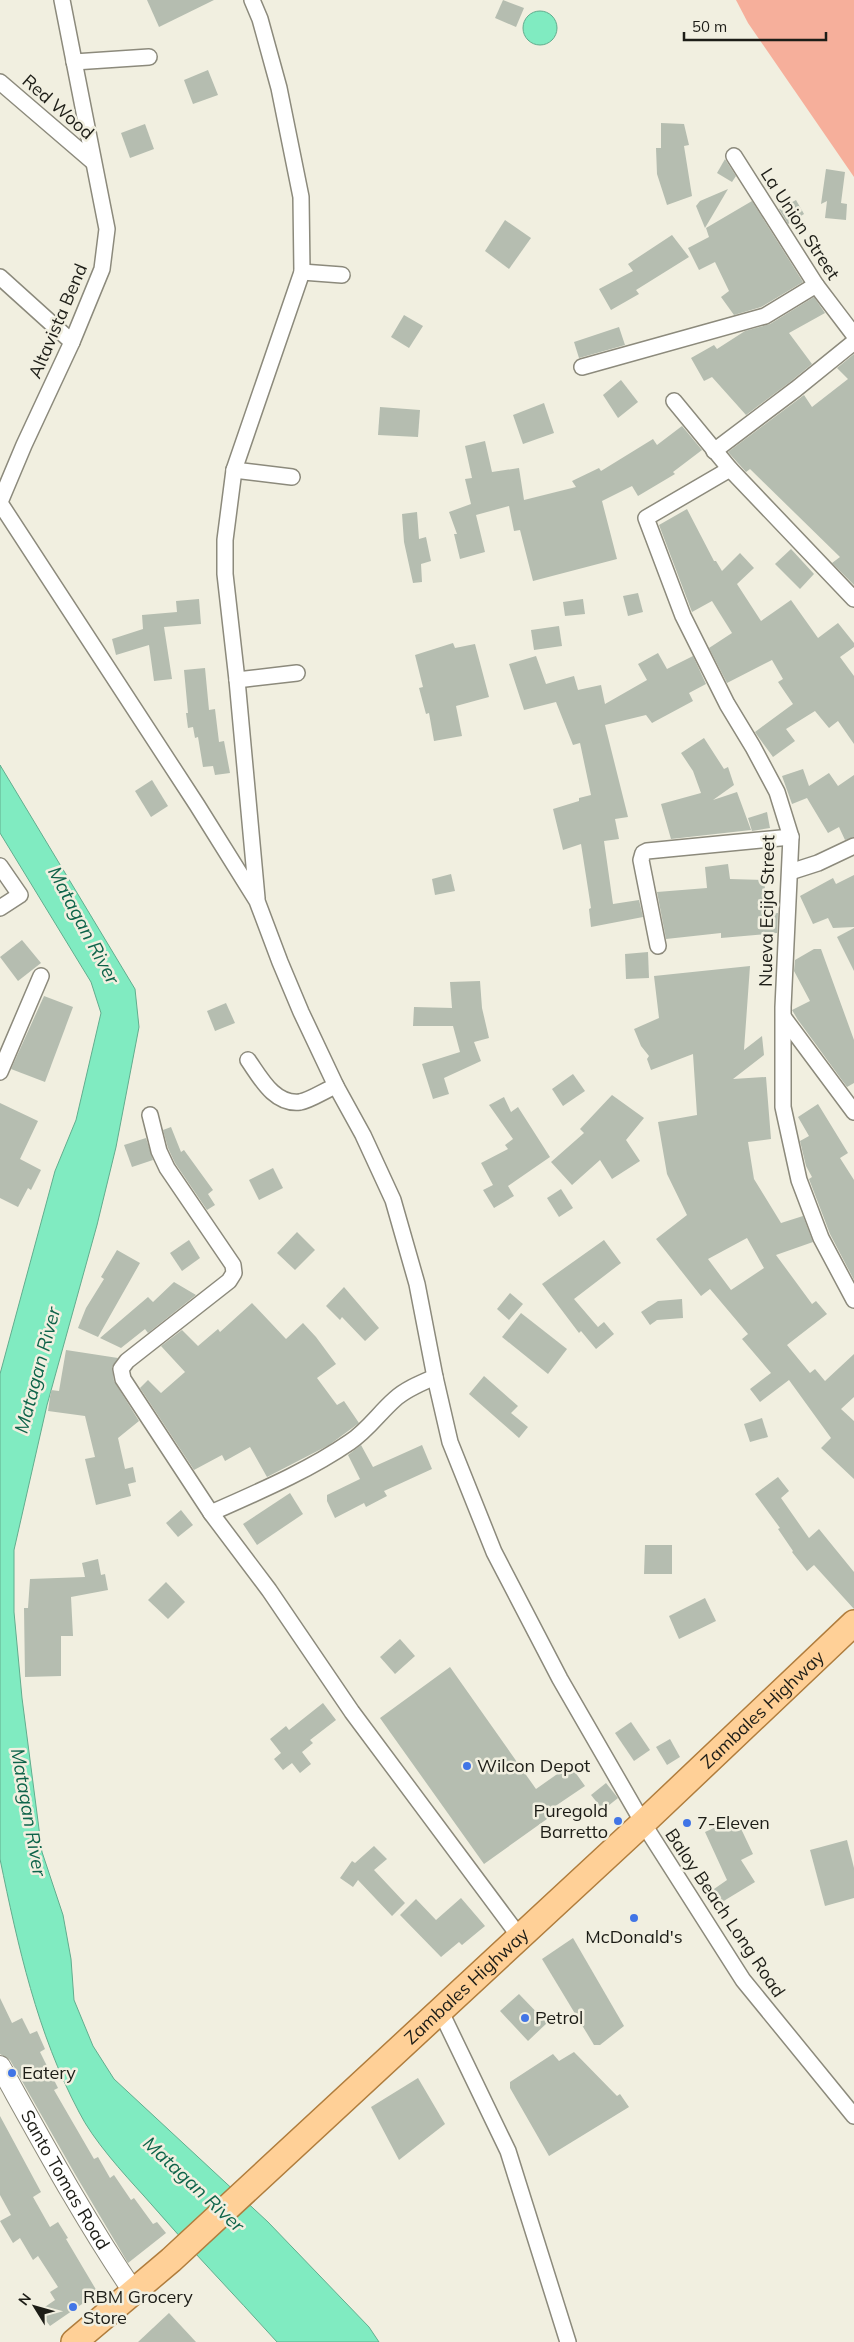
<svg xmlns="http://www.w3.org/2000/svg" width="854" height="2342" viewBox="0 0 854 2342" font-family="Mulish,sans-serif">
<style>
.green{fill:#f6af9b}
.water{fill:#80ebc1;stroke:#62ad8e}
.building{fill:#b5bdb0;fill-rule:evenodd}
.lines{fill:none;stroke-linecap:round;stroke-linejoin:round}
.minor-casing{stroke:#8c8a7c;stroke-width:18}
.tertiary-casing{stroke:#8c8a7c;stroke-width:22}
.primary-casing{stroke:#b07d3d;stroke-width:28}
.minor{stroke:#fff;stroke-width:15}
.tertiary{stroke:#fff;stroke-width:20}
.primary{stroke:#ffd097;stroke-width:25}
.poi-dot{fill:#4175e6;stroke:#f1efe0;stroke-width:2}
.labels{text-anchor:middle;stroke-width:5;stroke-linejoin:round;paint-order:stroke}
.street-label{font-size:18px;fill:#1d1d17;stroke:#f1efe0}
.poi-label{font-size:18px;fill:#1d1d17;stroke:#f1efe0;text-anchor:start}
.water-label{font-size:19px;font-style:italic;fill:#0e644a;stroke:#f1efe0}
</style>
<rect width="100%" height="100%" fill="#f1efe0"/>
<path class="green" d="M736,0H854V177L748,23Z"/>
<g class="water">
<circle cx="540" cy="28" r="17"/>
<path d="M0,765L135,989L139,1027L116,1147L97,1225L47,1405L14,1550V1612L22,1698L42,1852L63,1915L71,1959L74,2000L93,2046L114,2079L268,2222L369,2327L379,2342H277C233,2293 187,2246 144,2196C123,2173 93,2140 79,2112C37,2033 18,1946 0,1859V1374L55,1171L76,1120L101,1013L91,982L0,833Z"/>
</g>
<g class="building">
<path d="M147,0H214L159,27Z"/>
<path d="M503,0L524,8L516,27L495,18Z"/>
<path d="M208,70L218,95L193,104L184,80Z"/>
<path d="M661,123L684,124L689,145L684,146L692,196L667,205L657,174L656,148H661Z"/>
<path d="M145,124L154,149L130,158L121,133Z"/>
<path d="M725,159L736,176L732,182L717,173Z"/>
<path d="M826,169L845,172L841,203L847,204L846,220L825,218L827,201L821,204Z"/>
<path d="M728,189L705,228L696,206L700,201Z"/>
<path d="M796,200L804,214L788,224L779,209Z"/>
<path d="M752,201L803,282L761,307L734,315L721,297L729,291L715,262L699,270L688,248L709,237L706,228Z"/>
<path d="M505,220L531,238L509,269L485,251Z"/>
<path d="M672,235L689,257L636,290L639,294L611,310L599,289L633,271L628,264Z"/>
<path d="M814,297L825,313L789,333L812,364L790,382L746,415L712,377L704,381L691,358L714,345L717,349L745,331L770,324Z"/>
<path d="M404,315L423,326L409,348L391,337Z"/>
<path d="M619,327L625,345L579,358L574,342Z"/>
<path d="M854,354V585L832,563L840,557L750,469L746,472L728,452L804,395L812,407L848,379L837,368Z"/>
<path d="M621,380L638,402L618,418L603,395Z"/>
<path d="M544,403L554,433L523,444L513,415Z"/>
<path d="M380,407L420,410L418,437L378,435Z"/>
<path d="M682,426L702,450L673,472L675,474L638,496L632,486L602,501L617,559L533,581L520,530L514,531L509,506L476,515L485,552L460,559L454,534H457L449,512L471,504L465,479L472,478L465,446L485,441L492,472L519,468L524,500L576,487L572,481L599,468L601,471L653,439L657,445Z"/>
<path d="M687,509L714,561H716L722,571L740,553L754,568L737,584L761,621L791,600L818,638L838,623L854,643V647L840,657L854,676V744L838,721L829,728L815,711L786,729L795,741L773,757L757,735L755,732L793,704L778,682L783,679L772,660L727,683L709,648L732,633L712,601L692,612L659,525Z"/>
<path d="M417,512L419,539L426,537L431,561L421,564L422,582L413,583L404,542L402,514Z"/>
<path d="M791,549L814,574L800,589L775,564Z"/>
<path d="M638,593L643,612L628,616L623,596Z"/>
<path d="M199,599L201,624L164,627L172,679L154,681L149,645L116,655L112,639L143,629L142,615L177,612L176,601Z"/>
<path d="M583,599L585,614L565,616L563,602Z"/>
<path d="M559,626L562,646L534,650L531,630Z"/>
<path d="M453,643L455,648L475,644L489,697L456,706L462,736L434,741L429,713L426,714L419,688L423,687L415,655Z"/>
<path d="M658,653L667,669L693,656L706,684L689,693L693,701L652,723L646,715L605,725L628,817L615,819L619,839L604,841L613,904L639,900L643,917L591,927L589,909L591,908L581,844L563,850L553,809L579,801V798L591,795L580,743L573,745L556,702L524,710L509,664L536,656L546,684L574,676L578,690L601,685L605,704L647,680L638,664Z"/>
<path d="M205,668L209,710L215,709L219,742L224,741L230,773L215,775L213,766L203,767L198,737L195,738L193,727L188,728L186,713H188L184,670Z"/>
<path d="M704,738L724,769L728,767L734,785L713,800L737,792L751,830L671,839L661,804L701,793L693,771L681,753Z"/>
<path d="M803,769L809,786L829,773L838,786L854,775V837L845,840L839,827L828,833L807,798L792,804L782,776Z"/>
<path d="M152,780L168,806L151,817L135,791Z"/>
<path d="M767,812L770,828L752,831L748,818Z"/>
<path d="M728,864L730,879L765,880L764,915L778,913L777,933L721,938V933L666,939L657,892L707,888L705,867Z"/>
<path d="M451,874L455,891L435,895L432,879Z"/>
<path d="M854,875V927L833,928L828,918L813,924L800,896L833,878L836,884Z"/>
<path d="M854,928V971L837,937Z"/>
<path d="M22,940L41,963L18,981L0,957Z"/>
<path d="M814,949H821L854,1040V1083L847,1087L798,1020L792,1010L810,1001L794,971L795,960Z"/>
<path d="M648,952L649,978L626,979L625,954Z"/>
<path d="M750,966L744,1050L762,1036L764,1055L733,1079L766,1077L771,1139L748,1142L754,1179L781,1223L803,1216L813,1242L776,1255L812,1304L816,1301L827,1314L787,1345L810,1373L815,1369L825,1381L854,1354V1397L841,1409L854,1421V1479L821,1448L831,1438L789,1380L760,1402L750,1389L771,1373L742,1339L748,1334L710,1289L701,1296L656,1239L687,1215L667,1174L658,1122L697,1115L693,1054L651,1070L647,1059L649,1056L641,1046L634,1029L659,1018L654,976ZM747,1238L764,1268L731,1290L708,1259Z"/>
<path d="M480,981L482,1008L489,1038L474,1042L481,1061L444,1078L449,1094L433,1099L422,1064L460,1052L453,1026H413L414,1007L452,1008L450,982Z"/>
<path d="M44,996L73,1007L45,1082L11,1069Z"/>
<path d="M226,1003L235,1023L215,1031L207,1011Z"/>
<path d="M573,1074L585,1091L563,1106L552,1089Z"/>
<path d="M612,1095L644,1118L626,1140L640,1161L612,1179L600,1160L572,1185L551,1162L584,1133L580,1129Z"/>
<path d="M504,1097L511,1112L518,1107L550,1157L508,1186L514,1196L494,1208L483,1190L493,1185L481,1163L508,1149L505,1145L513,1139L489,1105Z"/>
<path d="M0,1103L38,1121L20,1159L41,1170L31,1190L28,1188L18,1207L0,1198Z"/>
<path d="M818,1104L848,1153L840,1158L854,1180V1280L830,1234L809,1179L812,1177L806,1166L800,1141L809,1136L798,1117Z"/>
<path d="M171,1127L181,1152L184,1150L213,1190L208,1194L215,1205L207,1210L175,1163L168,1148L163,1130Z"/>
<path d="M146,1138L153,1160L132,1167L124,1145Z"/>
<path d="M273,1168L283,1188L259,1200L249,1180Z"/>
<path d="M561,1189L573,1208L559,1217L547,1198Z"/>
<path d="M297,1232L315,1250L295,1270L277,1253Z"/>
<path d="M189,1240L200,1258L182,1271L170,1253Z"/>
<path d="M604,1240L621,1263L574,1299L598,1327L604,1322L614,1334L596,1349L581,1331L579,1333L542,1284Z"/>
<path d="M117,1250L140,1263L98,1337L78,1328L86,1308L104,1279L101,1277Z"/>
<path d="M174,1282L196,1295L148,1333L145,1329L121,1348L100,1338L148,1297L153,1302Z"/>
<path d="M344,1287L379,1328L365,1341L342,1317L340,1320L326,1306Z"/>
<path d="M510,1293L523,1304L509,1320L497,1309Z"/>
<path d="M682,1299L683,1318L657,1320L650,1325L641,1312L658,1301Z"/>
<path d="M252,1303L286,1339L303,1323L316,1337L336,1364L317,1378L337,1405L344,1401L359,1423L329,1445L267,1477L250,1447L225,1461L222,1455L194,1470L140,1388L148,1380L161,1393L185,1372L161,1346L182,1330L198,1346L218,1329L220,1332Z"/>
<path d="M521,1313L567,1349L548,1374L502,1337Z"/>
<path d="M66,1350L118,1358L112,1367L114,1381L139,1421L118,1438L125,1469L133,1467L136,1482L128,1484L131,1496L96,1505L85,1459L95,1457L85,1416L48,1411L51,1390L59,1391Z"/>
<path d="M484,1376L518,1406L511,1413L528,1427L519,1438L469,1394Z"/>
<path d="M762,1418L768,1437L750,1442L744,1424Z"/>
<path d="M361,1445L373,1467L422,1445L432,1469L384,1491L387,1496L366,1507L364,1503L335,1518L327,1501V1495L360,1479L348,1455Z"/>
<path d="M778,1477L789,1491L781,1498L809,1538L819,1529L854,1572V1609L814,1565L807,1571L792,1552L793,1551L778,1529L780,1528L755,1494Z"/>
<path d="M290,1493L303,1514L257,1545L243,1524Z"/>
<path d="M181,1510L193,1525L178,1537L166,1523Z"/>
<path d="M645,1545H672V1574H644Z"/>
<path d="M98,1559L101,1575L105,1574L108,1590L71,1597L73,1636H61V1676L25,1677L24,1608H28L30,1579L85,1577L82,1563Z"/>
<path d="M166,1582L185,1602L168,1619L148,1600Z"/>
<path d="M705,1598L716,1621L679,1639L669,1616Z"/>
<path d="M400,1639L415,1656L395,1674L380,1657Z"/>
<path d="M450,1667L536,1789L570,1765L585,1786L551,1809L554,1814L484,1864L380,1718Z"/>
<path d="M323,1703L336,1720L310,1740L313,1743L302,1752L311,1764L300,1773L292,1763L283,1770L274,1759L281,1753L270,1739L286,1726L289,1730Z"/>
<path d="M631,1722L650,1750L634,1761L615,1733Z"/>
<path d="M670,1739L680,1757L667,1765L656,1747Z"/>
<path d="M606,1783L618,1798L603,1810L591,1795Z"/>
<path d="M736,1818L753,1854L741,1860L755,1882L722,1902L714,1889L727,1880L705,1832Z"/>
<path d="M847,1840L854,1868V1898L825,1906L810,1850Z"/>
<path d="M374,1846L387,1859L374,1870L405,1903L392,1916L358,1880L353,1887L340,1878L352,1861L355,1863Z"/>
<path d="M461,1898L485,1926L462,1945L459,1942L441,1957L400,1915L416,1899L436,1920Z"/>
<path d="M573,1938L624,2026L600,2045H594L542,1959Z"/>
<path d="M519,1994L547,2023L528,2041L500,2011Z"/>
<path d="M0,1998L12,2023L22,2018L30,2034L37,2031L45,2049L40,2052L58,2088L54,2090L94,2159L98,2157L110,2178L114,2175L131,2200L134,2198L153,2224L157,2222L166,2233L128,2263L75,2174L10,2060L0,2054Z"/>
<path d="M574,2052L617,2096L620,2094L629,2107L549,2156L510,2088V2082L553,2054L559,2061Z"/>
<path d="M418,2078L445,2124L399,2160L371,2107Z"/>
<path d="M0,2116L41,2192L33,2197L50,2227L58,2222L68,2238L66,2239L98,2293L50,2326L39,2311L55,2300L50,2292L58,2287L38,2256L33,2260L20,2238L13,2243L0,2221L11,2215L0,2195Z"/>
<path d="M169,2313L196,2342H138Z"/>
</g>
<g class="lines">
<defs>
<g id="minor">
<path d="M252,0L260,19L279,88L301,197L302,272L234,470L225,540V574L237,680L257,898"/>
<path d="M74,62L149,57"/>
<path d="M0,82L92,161"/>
<path d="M734,156L816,285L854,335"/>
<path d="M302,272L342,275"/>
<path d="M0,277L72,342"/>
<path d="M582,367L765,316L816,285"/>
<path d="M674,401L730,469L854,599"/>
<path d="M714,451L796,389L854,342"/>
<path d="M730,469L646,518L683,616L727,704L753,747L777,792L791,837L783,1007V1107L799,1180L821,1238L854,1300"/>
<path d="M234,470L292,477"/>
<path d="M0,502L24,445L72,342L102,269L107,229L62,0"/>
<path d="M0,503L197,805L257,901L280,962L301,1012L336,1086L363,1135L393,1200L417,1284L435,1377L450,1442L494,1552L560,1679L643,1823L743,1980L854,2116"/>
<path d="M237,680L297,673"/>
<path d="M0,866L20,895L0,908"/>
<path d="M790,872L818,863L854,846"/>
<path d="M658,946L641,860L643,853L647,851L791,837"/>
<path d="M784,1018L854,1112"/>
<path d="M248,1060C260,1077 274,1105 300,1102C311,1100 325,1090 336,1086"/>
<path d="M0,1072L41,976"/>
<path d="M150,1115L159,1151L167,1168L233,1265L234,1273L229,1281L127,1361L121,1369L123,1379L211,1513L269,1590L352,1712L519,1936"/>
<path d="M211,1513C258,1492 308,1471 350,1442C368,1430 379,1413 395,1399C406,1389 421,1383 435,1377"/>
<path d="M440,2010L508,2151L568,2342"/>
</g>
<g id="tertiary">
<path id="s1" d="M0,2066C43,2143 84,2219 133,2291"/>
</g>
<g id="primary">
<path id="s2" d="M74,2342L171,2260L643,1823L854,1623"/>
</g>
</defs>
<use href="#minor" class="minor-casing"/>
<use href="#tertiary" class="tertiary-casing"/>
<use href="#primary" class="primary-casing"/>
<use href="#minor" class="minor"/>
<use href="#tertiary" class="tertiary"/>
<use href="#primary" class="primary"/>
</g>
<g class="poi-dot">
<circle cx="467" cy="1766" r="5"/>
<circle cx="618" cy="1821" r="5"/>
<circle cx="687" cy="1823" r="5"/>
<circle cx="634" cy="1918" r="5"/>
<circle cx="525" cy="2018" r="5"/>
<circle cx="12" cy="2073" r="5"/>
<circle cx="73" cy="2307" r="5"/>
</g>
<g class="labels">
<g class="street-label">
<text transform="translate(58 107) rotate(41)" y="6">Red Wood</text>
<text transform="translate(800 224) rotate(57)" y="6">La Union Street</text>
<text transform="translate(58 321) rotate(-67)" y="6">Altavista Bend</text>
<text transform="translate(767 911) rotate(-89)" y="6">Nueva Ecija Street</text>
<text dy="6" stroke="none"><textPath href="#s2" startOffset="935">Zambales Highway</textPath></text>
<text transform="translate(725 1913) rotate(56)" y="6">Baloy Beach Long Road</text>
<text dy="6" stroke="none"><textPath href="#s2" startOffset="530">Zambales Highway</textPath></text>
<text dy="6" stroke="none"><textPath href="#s1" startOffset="131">Santo Tomas Road</textPath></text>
</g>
<g class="poi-label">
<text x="477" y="1772">Wilcon Depot</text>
<text x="608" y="1817" text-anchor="end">Puregold<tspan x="608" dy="21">Barretto</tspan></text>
<text x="697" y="1829">7-Eleven</text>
<text x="634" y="1943" text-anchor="middle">McDonald's</text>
<text x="535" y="2024">Petrol</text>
<text x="22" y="2079">Eatery</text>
<text x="83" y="2303">RBM Grocery<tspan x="83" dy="21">Store</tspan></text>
</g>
<g class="water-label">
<text transform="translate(84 925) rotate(62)" y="7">Matagan River</text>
<text transform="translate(37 1370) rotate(-75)" y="7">Matagan River</text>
<text transform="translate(29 1812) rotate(80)" y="7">Matagan River</text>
<text transform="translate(194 2184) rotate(43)" y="7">Matagan River</text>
</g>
</g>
<g transform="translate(35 2307) rotate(307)" stroke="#f1efe0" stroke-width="4" paint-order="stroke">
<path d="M0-4L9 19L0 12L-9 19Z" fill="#1d1d17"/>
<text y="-8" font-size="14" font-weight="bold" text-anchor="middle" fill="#1d1d17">N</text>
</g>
<path d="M684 32v8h142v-8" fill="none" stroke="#1d1d17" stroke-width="2.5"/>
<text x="692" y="32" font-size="15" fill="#1d1d17" stroke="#f1efe0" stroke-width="4" paint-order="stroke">50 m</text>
</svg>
